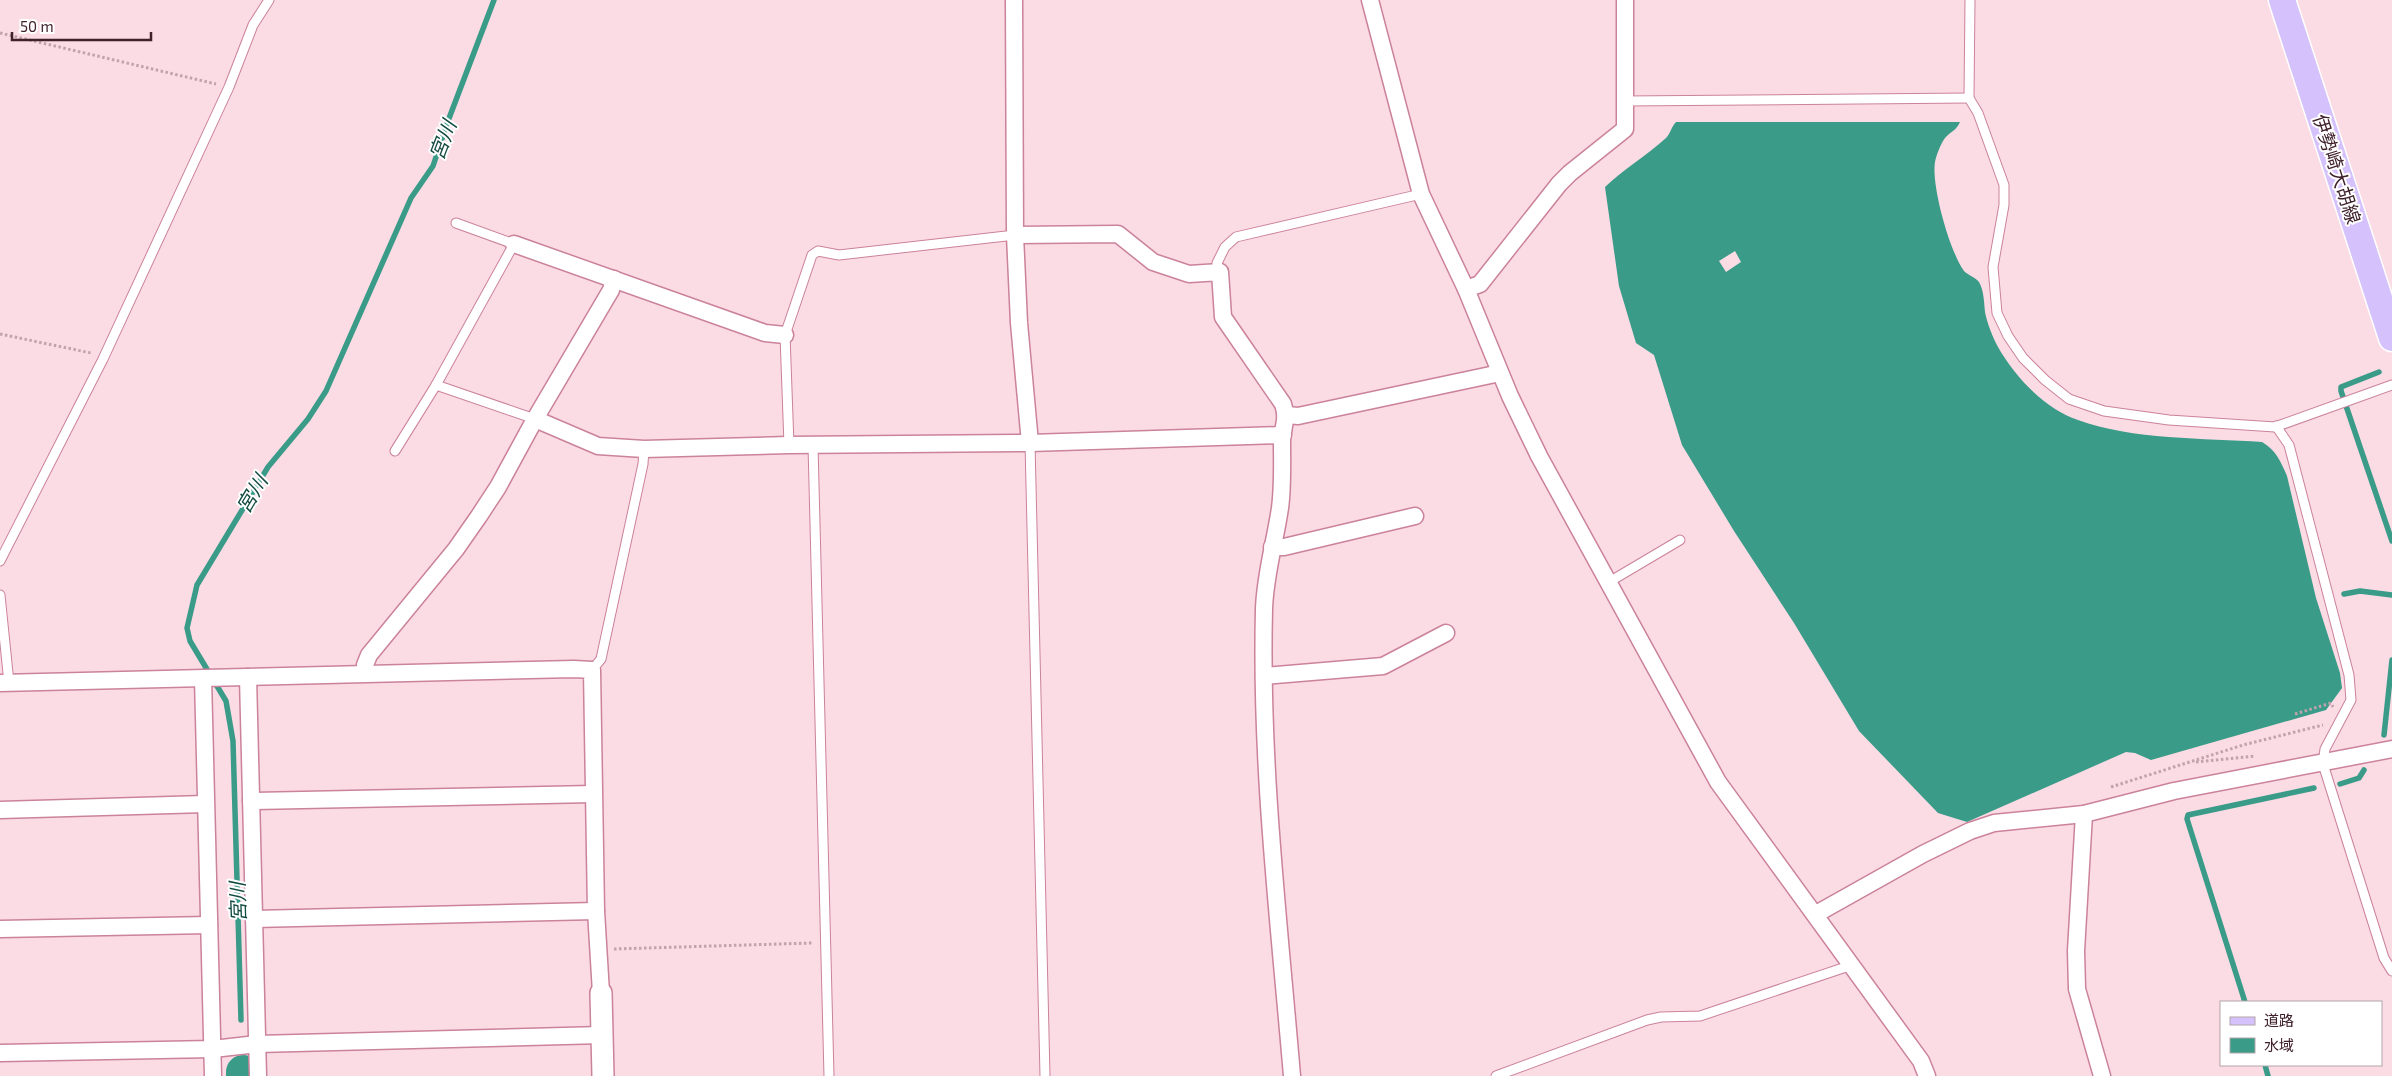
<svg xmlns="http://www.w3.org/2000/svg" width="2392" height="1076" viewBox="0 0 2392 1076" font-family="'Exo 2','Noto Sans JP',sans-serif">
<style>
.water{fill:#399b88;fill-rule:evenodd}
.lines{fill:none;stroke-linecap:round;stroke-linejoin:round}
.stream{stroke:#399b88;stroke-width:5.5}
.river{stroke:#399b88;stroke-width:34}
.service-casing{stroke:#cb829b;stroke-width:11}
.minor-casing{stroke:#cb829b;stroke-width:19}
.tertiary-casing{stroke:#cb829b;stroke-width:24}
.primary-casing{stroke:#fff;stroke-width:29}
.path{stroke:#c2a2ac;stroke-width:3;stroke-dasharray:2.5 2.5;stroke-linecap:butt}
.service{stroke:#fff;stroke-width:9}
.minor{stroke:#fff;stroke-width:16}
.tertiary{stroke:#fff;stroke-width:21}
.primary{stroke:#d5c2fc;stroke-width:26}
.labels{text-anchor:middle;stroke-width:4;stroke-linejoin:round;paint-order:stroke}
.street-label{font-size:19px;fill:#3f212c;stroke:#fff}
.water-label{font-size:20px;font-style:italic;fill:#144b41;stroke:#fff}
</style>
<rect width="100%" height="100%" fill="#fbdbe4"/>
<path class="water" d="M1676,122H1960C1956,131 1951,131 1945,138C1941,143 1936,156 1935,162C1931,185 1950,252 1964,271C1968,275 1975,277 1979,282C1984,291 1984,302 1985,312C1987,323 1993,338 1998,347C2015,377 2045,409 2078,420C2132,440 2204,438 2262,442C2276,450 2281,462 2287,476L2316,598L2340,673L2342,688L2326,710L2151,760L2135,753L2126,752L1967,822L1938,813L1859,731L1794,623L1734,531L1682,445L1654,355L1636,343L1619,286L1605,187C1624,169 1646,156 1666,138C1671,133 1671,127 1676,122ZM1735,251L1741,262L1726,272L1719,261Z"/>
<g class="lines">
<g class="stream">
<path d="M2379,372L2341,387V391L2392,541"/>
<path d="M2344,594L2360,591L2392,595"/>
<path d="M2384,735L2392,660"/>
<path d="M2340,784L2359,778L2364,770"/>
<path d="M2245,1002L2187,819L2188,815L2314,788"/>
<path d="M241,1020L233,741L226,701L190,641L187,628L197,585L268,467L308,419L326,391L411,198L433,166L448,121L494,0"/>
<path d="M2265,1065L2268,1076"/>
</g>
<path class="river" d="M243,1072V1076"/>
<defs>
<g id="service">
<path d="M1970,0L1969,98L1978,113L2004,185V205L1993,267L1997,313L2008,336L2023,358L2045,380L2069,399L2104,411L2169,420L2275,427L2392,385"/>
<path d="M1625,101L1969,98"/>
<path d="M1220,272L1217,263L1225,247L1236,237L1421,194"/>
<path d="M436,385L535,419"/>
<path d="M2276,426L2289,445L2349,675L2351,700L2325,749L2323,764L2384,958L2392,971"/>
<path d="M1030,443L1045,1076"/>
<path d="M789,445L785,335L812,255L818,251L839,255L1015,235"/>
<path d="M813,445L829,1076"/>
<path d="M395,451L436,385L514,244L456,223"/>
<path d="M0,561L103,359L229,87L253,25L269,0"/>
<path d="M1609,582L1680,540"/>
<path d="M0,595L9,683"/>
<path d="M592,670L601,659L643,464L644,449"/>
<path d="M1496,1076L1647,1020L1661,1017L1700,1016L1852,965"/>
</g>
<g id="minor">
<path d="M1014,0L1015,235L1019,323L1030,443"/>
<path d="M1370,0L1421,194L1466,289L1510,396L1539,456L1718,782L1921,1061L1927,1076"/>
<path d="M1015,235L1118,234L1153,262L1189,274L1220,272L1223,317L1283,404C1288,419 1283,425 1282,440C1282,462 1283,486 1280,508C1275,542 1265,575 1264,609C1260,765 1279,921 1292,1076"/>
<path d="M514,244L765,333L785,335"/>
<path d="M1466,289L1480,284L1559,184L1570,173L1625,129V0"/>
<path d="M1287,415L1298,416L1500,373"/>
<path d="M535,419L598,446L644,449L789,445L1030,443L1283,435"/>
<path d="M1272,547H1284L1415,516"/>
<path d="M365,673V665L369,655L456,549L479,516L498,487L535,419L611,290L614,279"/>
<path d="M1264,676L1383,666L1446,633"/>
<path d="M248,677L258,1076"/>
<path d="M203,678L213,1076"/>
<path d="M0,683L574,669L592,670L596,911L601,993"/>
<path d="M251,801L593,794"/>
<path d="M0,810L205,804"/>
<path d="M2084,814L2076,951L2077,989L2102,1076"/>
<path d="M1816,914L1923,854L1970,831L1994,823L2084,814L2174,791L2392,749"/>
<path d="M254,919L596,911"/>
<path d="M0,929L209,925"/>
<path d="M0,1053L213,1049L257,1044L602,1035"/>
</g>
<path id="tertiary" d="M601,993L603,1076"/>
<path id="primary" d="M2282,0L2392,338"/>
</defs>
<use href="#service" class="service-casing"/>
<use href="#minor" class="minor-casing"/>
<use href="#tertiary" class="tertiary-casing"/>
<use href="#primary" class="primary-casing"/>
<g class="path">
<path d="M0,33L216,84"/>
<path d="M0,334L91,353"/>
<path d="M2295,714L2331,703L2333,707"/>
<path d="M2196,762L2255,756"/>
<path d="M2111,787L2243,745L2323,725"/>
<path d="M614,949L812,943"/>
</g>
<use href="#service" class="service"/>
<use href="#minor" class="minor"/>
<use href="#tertiary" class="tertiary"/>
<use href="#primary" class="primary"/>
</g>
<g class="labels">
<g class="street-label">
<text transform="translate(2337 169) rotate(72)" y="7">伊勢崎大胡線</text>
</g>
<g class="water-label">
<text transform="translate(443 140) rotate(-69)" y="7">宮川</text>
<text transform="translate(252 494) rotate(-59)" y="7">宮川</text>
<text transform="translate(238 902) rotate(-92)" y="7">宮川</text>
</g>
</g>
<rect x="2220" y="1001" width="162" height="65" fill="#ffffff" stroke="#b2a6ab"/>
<rect x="2230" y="1017" width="25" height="8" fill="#d5c2fc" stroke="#b2a6ab"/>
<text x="2264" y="1026" font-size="15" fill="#3f212c">道路</text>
<rect x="2230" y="1038" width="25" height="15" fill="#399b88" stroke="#b2a6ab"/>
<text x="2264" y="1051" font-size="15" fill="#3f212c">水域</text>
<path d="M12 32v8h139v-8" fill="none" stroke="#3f212c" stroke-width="2.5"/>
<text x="20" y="32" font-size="15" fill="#3f212c" stroke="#ffffff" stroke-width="4" paint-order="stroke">50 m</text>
</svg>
